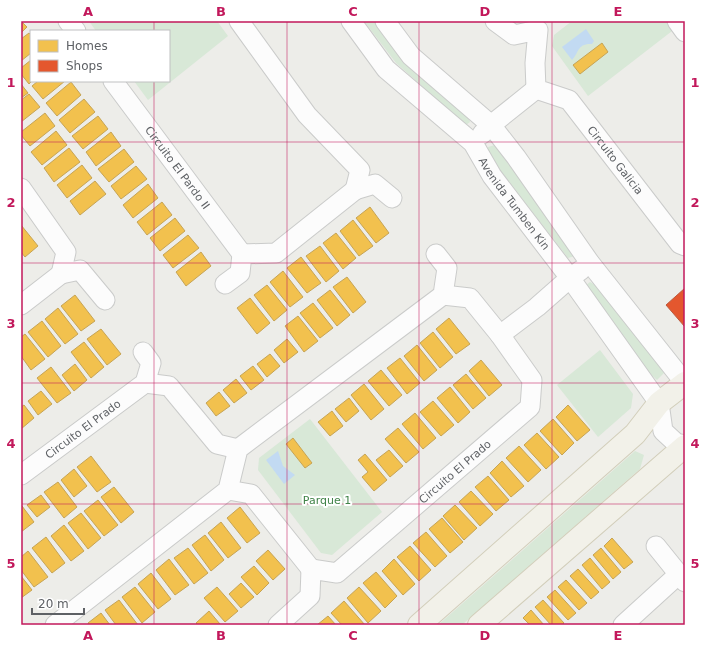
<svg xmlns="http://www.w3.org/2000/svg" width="706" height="646" viewBox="0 0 706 646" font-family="'DejaVu Sans',sans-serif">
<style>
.green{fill:#d8e8d7}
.water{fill:#c2daf2}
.homes{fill:#f2c14e;stroke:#c6a455}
.shops{fill:#e4572e;stroke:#bc5a3e}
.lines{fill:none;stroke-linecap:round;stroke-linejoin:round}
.minor-casing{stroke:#cacbca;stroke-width:21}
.major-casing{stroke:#d2ceba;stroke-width:24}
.minor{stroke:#fcfcfc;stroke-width:19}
.major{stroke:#f2f1e9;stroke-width:22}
.grid{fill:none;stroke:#c2185b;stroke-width:1;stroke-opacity:0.55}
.labels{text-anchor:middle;stroke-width:4;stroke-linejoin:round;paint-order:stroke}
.street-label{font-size:11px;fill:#5e6165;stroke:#fff}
.park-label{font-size:11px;fill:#408348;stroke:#fff}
.neatline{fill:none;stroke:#c2185b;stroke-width:1.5}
.grid-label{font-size:13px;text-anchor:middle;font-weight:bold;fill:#c2185b}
</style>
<rect width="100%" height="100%" fill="#edede9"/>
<g class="green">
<path d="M89,21H217L228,36L148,100L134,81H169V31H96Z"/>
<path d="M364,21H375L401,56L468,115L470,122L466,125L396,63Z"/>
<path d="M572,21H685L588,96L552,46L554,35Z"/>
<path d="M495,145L502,151L575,256L568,258L488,155V147Z"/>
<path d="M590,282L597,286L658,364L664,373L657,380L646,370L585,286Z"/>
<path d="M600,350L633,394L631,408L598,437L557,385Z"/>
<path d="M310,419L382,512L332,555L321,553L258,470L259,458Z"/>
<path d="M635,451L644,455L640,469L462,625H438Z"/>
</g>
<g class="water">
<path d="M586,29L594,41L592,44C577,43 579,53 572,60L562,47Z"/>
<path d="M278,451L283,466L295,475L284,484L266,460Z"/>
</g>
<g class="homes">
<path d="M21,21L27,27L21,33Z"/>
<path d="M29,33L31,35V53L21,61V39Z"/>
<path d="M602,43L608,52L580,74L573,65Z"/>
<path d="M31,60V81H32L29,84L21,74V68Z"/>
<path d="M38,81H65L43,99L32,86Z"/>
<path d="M71,82L81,95L57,116L46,103Z"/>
<path d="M21,84L28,93L21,98Z"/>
<path d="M29,94L40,107L21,122V100Z"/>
<path d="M84,99L95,112L70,133L59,120Z"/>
<path d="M45,113L55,126L30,146L21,135V132Z"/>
<path d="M98,116L108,129L83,149L72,136Z"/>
<path d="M56,131L67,145L42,165L31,152Z"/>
<path d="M111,132L121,146L96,166L86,152Z"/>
<path d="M69,148L80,162L54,182L44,168Z"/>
<path d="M124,149L134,162L109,182L98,169Z"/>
<path d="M82,165L92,178L67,198L57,185Z"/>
<path d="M136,166L147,179L121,199L111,186Z"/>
<path d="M95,181L106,194L80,215L70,201Z"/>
<path d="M148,184L158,198L133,218L123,205Z"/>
<path d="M162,202L172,215L147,235L137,222Z"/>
<path d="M370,207L389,233L376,243L356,218Z"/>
<path d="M175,218L185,231L160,251L150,238Z"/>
<path d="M353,220L373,246L359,256L340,231Z"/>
<path d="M21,225L38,246L25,257L21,252Z"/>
<path d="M336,233L356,258L343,269L323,243Z"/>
<path d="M188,235L199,248L173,268L163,255Z"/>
<path d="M320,246L339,271L326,282L306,256Z"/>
<path d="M201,252L211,266L186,286L176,272Z"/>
<path d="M301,257L321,283L307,293L287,268Z"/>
<path d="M283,271L303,297L290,307L270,282Z"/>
<path d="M347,277L366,302L353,313L333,287Z"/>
<path d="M267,285L287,310L274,321L254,295Z"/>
<path d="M330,290L350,315L337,326L317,300Z"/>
<path d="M75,295L95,321L81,331L61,306Z"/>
<path d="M250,298L270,323L257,334L237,308Z"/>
<path d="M313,303L333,328L320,338L300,313Z"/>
<path d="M58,308L78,334L65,344L45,319Z"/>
<path d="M298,316L318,341L304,352L285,326Z"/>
<path d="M449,318L470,344L456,354L436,329Z"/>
<path d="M42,321L61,346L48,357L28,332Z"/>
<path d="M101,329L121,354L107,365L87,339Z"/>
<path d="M433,332L453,357L440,368L420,343Z"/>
<path d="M25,334L45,359L31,370L21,356V337Z"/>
<path d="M287,339L298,352L284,363L274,350Z"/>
<path d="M84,342L104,367L91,378L71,352Z"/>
<path d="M417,345L437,370L424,381L404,356Z"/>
<path d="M270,354L280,366L267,377L257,364Z"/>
<path d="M400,358L420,383L407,394L387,368Z"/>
<path d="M481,360L502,385L489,396L469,371Z"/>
<path d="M75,364L87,380L74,391L62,375Z"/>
<path d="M253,366L264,380L251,390L240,376Z"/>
<path d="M51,367L71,393L57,403L37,378Z"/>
<path d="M381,370L402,395L389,406L368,381Z"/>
<path d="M466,374L486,398L473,409L453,385Z"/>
<path d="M236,379L247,393L234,403L223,390Z"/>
<path d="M364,384L384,409L371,420L351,395Z"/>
<path d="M450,387L470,412L458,423L437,398Z"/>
<path d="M41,391L52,404L38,415L28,401Z"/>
<path d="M219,392L230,406L216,416L206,403Z"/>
<path d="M349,398L359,411L346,422L335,409Z"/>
<path d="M433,401L454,425L441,436L420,412Z"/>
<path d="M24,405L34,418L21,429V407Z"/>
<path d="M568,405L590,430L577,441L556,417Z"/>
<path d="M332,411L343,426L330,436L318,422Z"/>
<path d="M415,413L436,438L423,449L402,424Z"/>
<path d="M553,419L574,443L562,455L540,431Z"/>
<path d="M398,428L419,452L406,463L385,439Z"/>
<path d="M537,433L559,457L546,469L524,445Z"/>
<path d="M293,438L312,463L305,468L286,444Z"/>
<path d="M519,446L541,470L528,482L506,458Z"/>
<path d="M389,450L403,466L390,477L376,460Z"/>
<path d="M365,454L387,480L374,491L362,477L368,472L358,460Z"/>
<path d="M91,456L111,482L97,492L77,467Z"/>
<path d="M502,461L524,486L511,497L490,473Z"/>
<path d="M74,469L87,486L74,497L61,480Z"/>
<path d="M488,476L509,500L496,511L475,487Z"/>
<path d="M58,482L77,507L64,518L44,492Z"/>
<path d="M114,487L134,512L121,523L101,497Z"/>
<path d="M471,491L493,514L480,526L459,502Z"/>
<path d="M41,495L50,507L37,517L27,505Z"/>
<path d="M98,500L118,525L104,536L84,511Z"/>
<path d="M455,505L477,528L464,540L443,516Z"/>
<path d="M22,506L34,522L21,532V507Z"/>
<path d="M240,507L260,533L247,543L227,518Z"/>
<path d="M81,513L101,538L88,549L68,523Z"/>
<path d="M442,518L463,542L450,553L429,529Z"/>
<path d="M221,522L241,548L228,558L208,533Z"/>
<path d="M64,525L84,551L71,561L51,536Z"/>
<path d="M426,532L447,556L435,567L413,543Z"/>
<path d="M205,535L224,560L211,571L192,545Z"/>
<path d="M46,537L65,563L52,573L32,548Z"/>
<path d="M612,538L633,562L624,569L604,546Z"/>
<path d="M410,546L431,570L419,581L397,557Z"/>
<path d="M188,548L208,573L194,584L174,558Z"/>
<path d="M601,548L621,572L613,579L593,555Z"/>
<path d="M268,550L285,569L273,580L256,561Z"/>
<path d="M28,551L48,577L34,587L21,570V557Z"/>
<path d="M590,558L610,582L602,589L582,565Z"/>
<path d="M169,559L189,585L175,595L156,570Z"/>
<path d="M394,559L415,584L403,595L382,571Z"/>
<path d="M254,566L269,583L257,595L241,577Z"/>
<path d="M578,569L599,592L591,599L570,576Z"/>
<path d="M376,572L397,596L385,608L363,583Z"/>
<path d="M151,573L171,599L158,609L138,584Z"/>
<path d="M21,576L32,590L21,598Z"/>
<path d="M566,580L587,603L579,610L558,587Z"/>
<path d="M241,583L254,597L241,608L229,594Z"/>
<path d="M135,587L155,612L142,623L122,597Z"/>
<path d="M217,587L238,611L225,622L204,598Z"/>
<path d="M359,587L381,611L368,623L347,598Z"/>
<path d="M555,590L576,613L568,620L547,597Z"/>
<path d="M119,600L138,625H116L105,610Z"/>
<path d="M543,600L564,623L562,625H551L535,607Z"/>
<path d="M344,601L365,625H342L331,613Z"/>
<path d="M531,610L544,625H530L523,618Z"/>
<path d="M209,611L220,624L218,625H198L196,623Z"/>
<path d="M101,613L110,625H89L88,623Z"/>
<path d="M328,616L336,625H317Z"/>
</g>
<path class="shops" d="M685,288V327L666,305Z"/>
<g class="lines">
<defs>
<g id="minor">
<path d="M68,21L76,31"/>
<path d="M239,21L307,115L360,170L355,190L375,184L392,198"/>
<path id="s1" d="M351,21L386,69L473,143L492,176L570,278L659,403L663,431L676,443L685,445"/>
<path d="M385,21L411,56L491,125L516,157L590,263L685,383"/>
<path id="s2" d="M495,21L514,35L538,30L535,63L536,89L569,100L680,244L685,246"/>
<path d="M677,21L685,32"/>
<path id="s3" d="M113,81L242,254"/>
<path d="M482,134L491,125L536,89"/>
<path d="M21,188L66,252L61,274L80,270L105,300"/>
<path d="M225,284L240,273L242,254L276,253L355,190"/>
<path d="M21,305L61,274"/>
<path d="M500,335L537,307L570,278L581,270"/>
<path d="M145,383L169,386L217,444L238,449"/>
<path id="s4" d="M21,475L145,383L151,363L143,352"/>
<path d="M228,490L251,494L311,569"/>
<path d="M656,546L685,582"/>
<path d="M55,625L228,490L238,449L443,295L447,268L436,254"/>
<path id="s5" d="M278,625L310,596L311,569L337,573L530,407L532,380L500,335L470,298L443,295"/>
<path d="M623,625L679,574"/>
</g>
<g id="major">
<path d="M419,625L635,434L659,403L685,383"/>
<path d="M479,625L685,446"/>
</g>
</defs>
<use href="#minor" class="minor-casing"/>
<use href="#major" class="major-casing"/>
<use href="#minor" class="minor"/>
<use href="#major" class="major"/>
</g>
<path class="grid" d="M154,21V31M287,21V625M419,21V625M552,21V625M154,81V625M21,142H685M21,263H685M21,383H685M21,504H685"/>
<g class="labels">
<g class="street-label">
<text dy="4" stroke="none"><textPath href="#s2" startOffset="218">Circuito Galicia</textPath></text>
<text dy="4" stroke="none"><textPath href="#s3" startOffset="108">Circuito El Pardo II</textPath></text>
<text dy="4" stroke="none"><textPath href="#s1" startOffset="247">Avenida Tumben Kin</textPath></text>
<text dy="4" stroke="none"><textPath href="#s4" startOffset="77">Circuito El Prado</textPath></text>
<text dy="4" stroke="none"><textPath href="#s5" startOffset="252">Circuito El Prado</textPath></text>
</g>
<g class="park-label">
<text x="327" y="504">Parque 1</text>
</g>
</g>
<rect width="706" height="646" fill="none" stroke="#ffffff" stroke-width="44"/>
<rect x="30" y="30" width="140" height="52" fill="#ffffff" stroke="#bfc0c1"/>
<rect x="38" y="40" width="20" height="12" fill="#f2c14e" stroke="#bfc0c1"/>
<text x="66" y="50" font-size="12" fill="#5e6165">Homes</text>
<rect x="38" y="60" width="20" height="12" fill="#e4572e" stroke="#bfc0c1"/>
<text x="66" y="70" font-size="12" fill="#5e6165">Shops</text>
<path d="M32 608v6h52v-6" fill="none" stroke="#5e6165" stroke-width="2"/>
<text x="38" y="608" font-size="12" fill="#5e6165" stroke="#ffffff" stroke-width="3" paint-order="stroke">20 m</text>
<rect x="22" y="22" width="662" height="602" class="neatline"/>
<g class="grid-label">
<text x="88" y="16">A</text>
<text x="221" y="16">B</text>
<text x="353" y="16">C</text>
<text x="485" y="16">D</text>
<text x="618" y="16">E</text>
<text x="11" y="87">1</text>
<text x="695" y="87">1</text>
<text x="11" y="207">2</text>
<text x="695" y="207">2</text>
<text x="11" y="328">3</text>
<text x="695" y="328">3</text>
<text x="11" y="448">4</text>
<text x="695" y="448">4</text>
<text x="11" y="568">5</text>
<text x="695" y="568">5</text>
<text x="88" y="640">A</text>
<text x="221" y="640">B</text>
<text x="353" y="640">C</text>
<text x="485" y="640">D</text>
<text x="618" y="640">E</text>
</g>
</svg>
